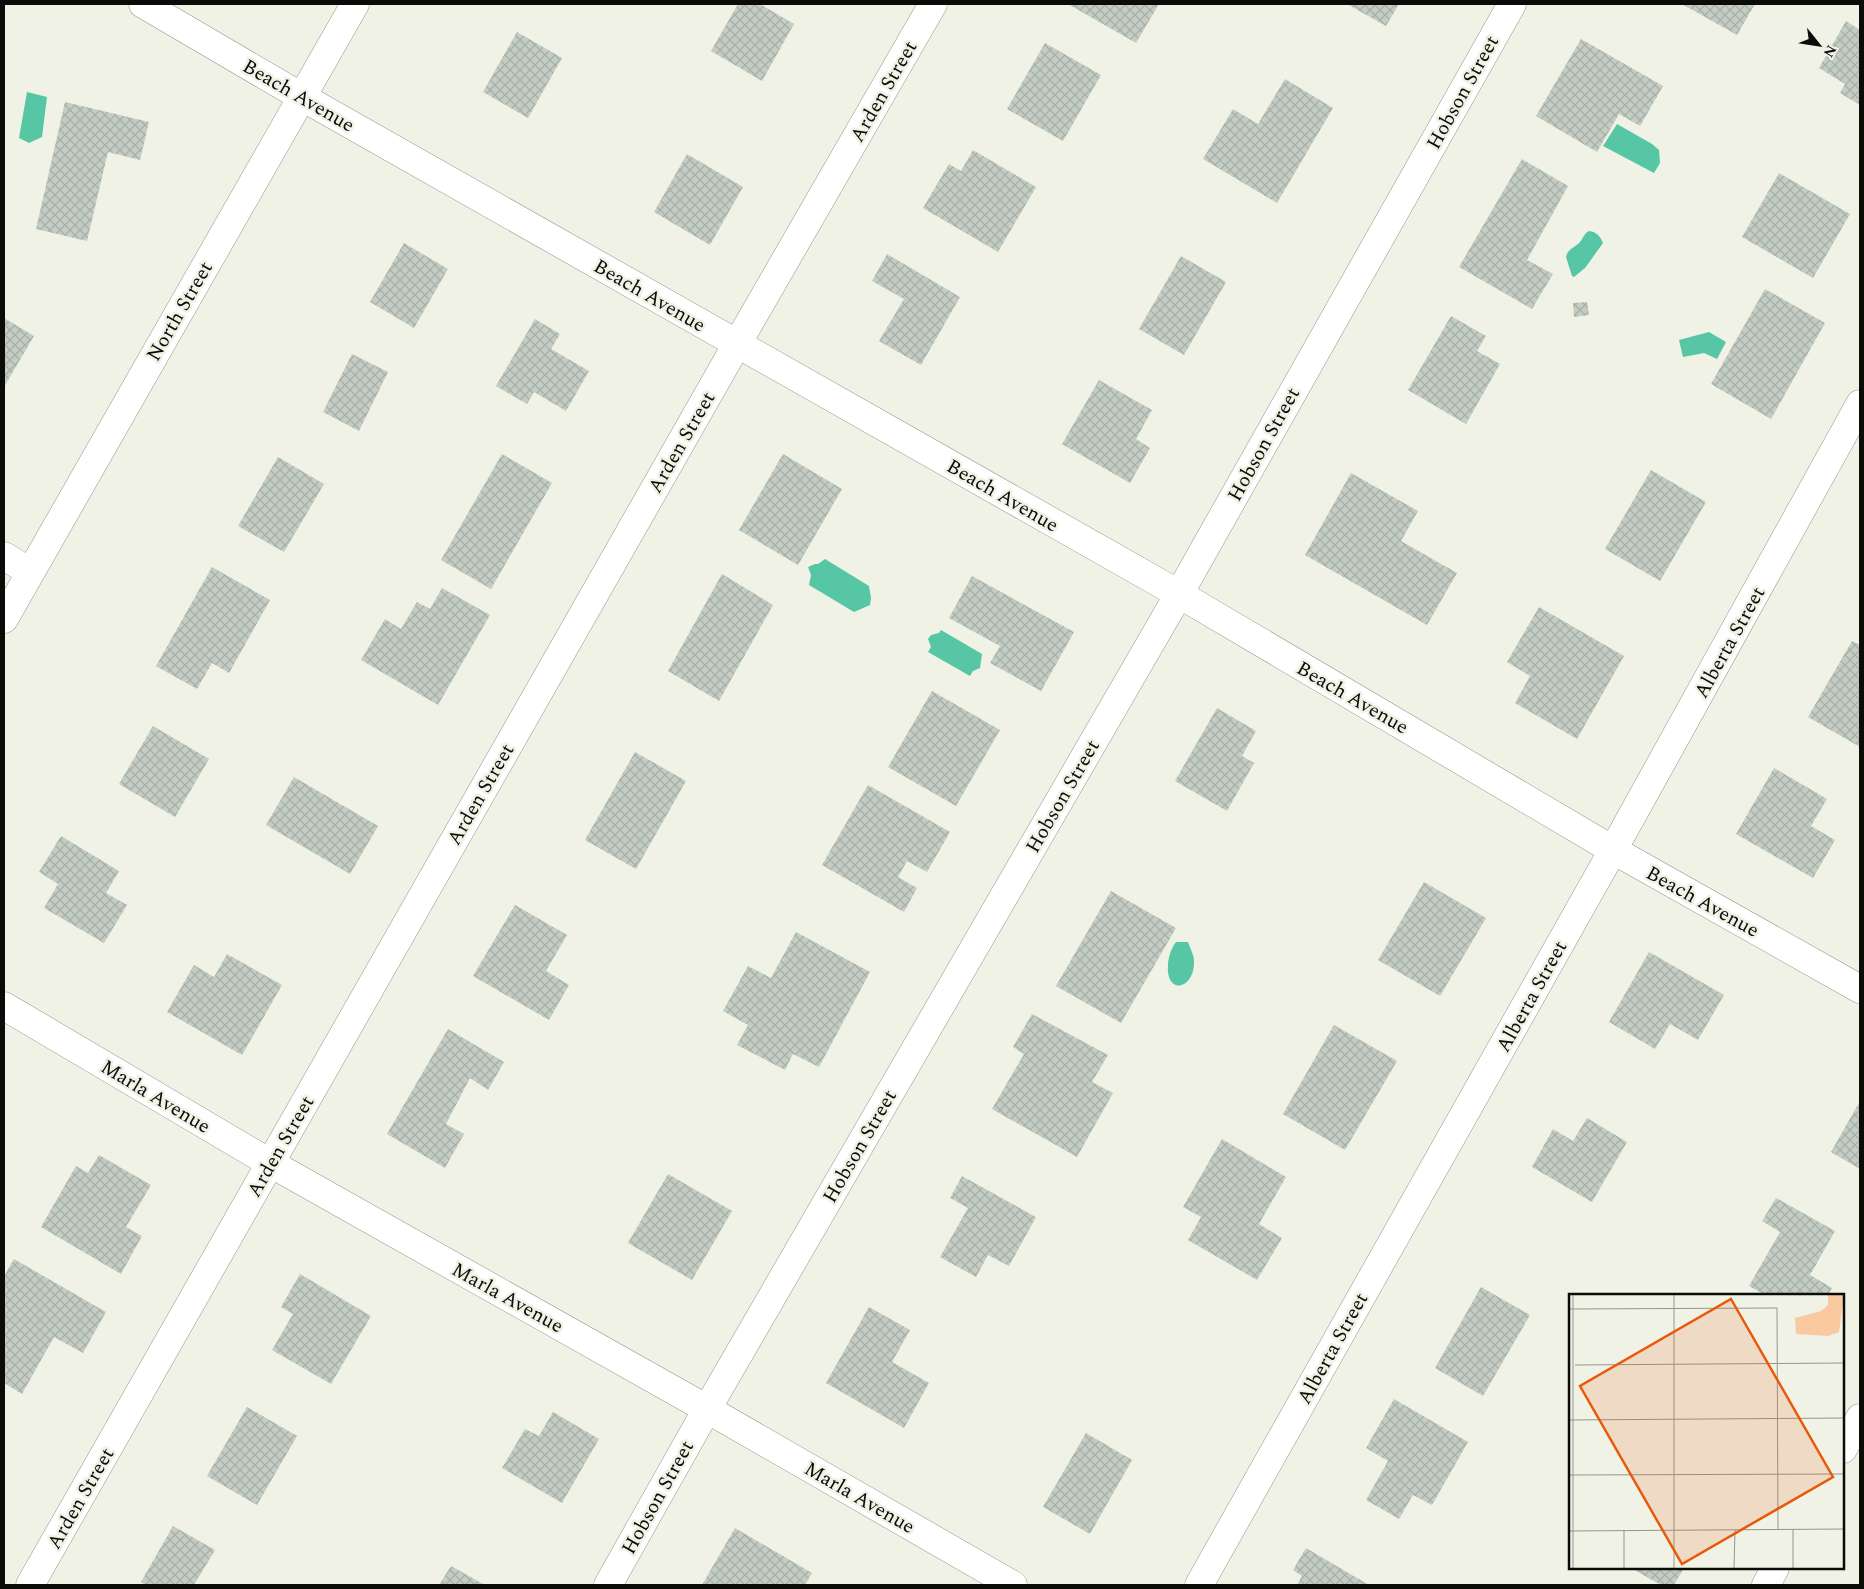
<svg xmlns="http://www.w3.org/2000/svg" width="1864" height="1589" viewBox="0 0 1864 1589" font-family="Spectral,serif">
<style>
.water{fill:#57c6a4}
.building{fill:url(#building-cross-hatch)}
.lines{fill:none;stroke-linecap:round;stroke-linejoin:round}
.minor-casing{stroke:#96988c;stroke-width:29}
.minor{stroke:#fff;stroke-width:28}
.labels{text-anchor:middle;stroke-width:5;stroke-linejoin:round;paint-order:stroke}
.street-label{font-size:20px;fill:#0b0c08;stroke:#f0f2e6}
.inset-road{fill:none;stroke:#94968d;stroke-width:1}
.view{fill:#e8590c;fill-opacity:0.15;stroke:#e8590c;stroke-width:2.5}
.inset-edge{fill:none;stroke:#0b0c08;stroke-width:2.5}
</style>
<defs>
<pattern id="building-cross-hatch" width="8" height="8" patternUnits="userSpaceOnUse" patternTransform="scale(1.25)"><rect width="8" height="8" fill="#c4cdc3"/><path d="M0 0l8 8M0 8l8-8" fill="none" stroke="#a7afa6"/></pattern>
</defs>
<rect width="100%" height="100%" fill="#f0f2e6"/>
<g class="water">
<path d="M27,92L47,97L42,137L29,143L19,138Z"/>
<path d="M1617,124L1652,144L1659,150L1660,163L1654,173L1603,146Z"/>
<path d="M1589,231C1597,232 1600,236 1603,243L1585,268L1574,277L1572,276L1566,257C1568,249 1572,249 1578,244C1583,240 1583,234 1589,231Z"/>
<path d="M1709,332L1726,342L1717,359L1704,353L1683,357L1679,340Z"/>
<path d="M825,559L869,586L871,598L870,605L854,612L809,585L811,575L808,567L815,564H818Z"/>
<path d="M941,630L982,654L980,668L973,671L970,676L928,652L931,647L928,639L931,635L939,633Z"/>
<path d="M1176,942H1188C1190,948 1194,955 1194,961C1195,990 1165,996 1168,964C1169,955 1171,949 1176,942Z"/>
</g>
<g class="building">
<path d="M738,4H760L794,24L762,81L711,51Z"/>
<path d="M1068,4H1159L1136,43Z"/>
<path d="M1347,4H1399L1386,26Z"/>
<path d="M1682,4H1755L1737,35Z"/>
<path d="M1846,21L1860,30V105L1840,93L1845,84L1819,68Z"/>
<path d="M517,32L562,58L528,118L483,92Z"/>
<path d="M1581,39L1663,86L1640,126L1619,114L1597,152L1536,116Z"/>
<path d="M1045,43L1101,75L1063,141L1007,109Z"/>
<path d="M1285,79L1333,108L1277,203L1203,159L1233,109L1258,124Z"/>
<path d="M65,102L149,122L140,160L108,152L87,241L36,229Z"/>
<path d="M973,150L1036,187L998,252L923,208L949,164L961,171Z"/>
<path d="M687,154L743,187L710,245L654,212Z"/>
<path d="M1522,159L1568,186L1527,260L1553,274L1532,309L1459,267Z"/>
<path d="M1779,173L1850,214L1813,278L1742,237Z"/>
<path d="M404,243L448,269L414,328L370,302Z"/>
<path d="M887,254L960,297L921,365L879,341L904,299L872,281Z"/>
<path d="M1181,256L1226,282L1184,355L1139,329Z"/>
<path d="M1765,289L1825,323L1771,419L1711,384Z"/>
<path d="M1587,302L1589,315L1574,317L1573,303Z"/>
<path d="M1451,316L1486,336L1477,351L1500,364L1466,424L1408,390Z"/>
<path d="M4,318L34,336L4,387Z"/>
<path d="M535,319L560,334L551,349L589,371L566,411L534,392L527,404L496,386Z"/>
<path d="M352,354L388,372L359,431L323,412Z"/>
<path d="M1099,380L1152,410L1136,439L1150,448L1130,483L1062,444Z"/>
<path d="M502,454L552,483L491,589L441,560Z"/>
<path d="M783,454L842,489L798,565L739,530Z"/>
<path d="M278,457L324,484L284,552L238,526Z"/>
<path d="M1651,470L1706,502L1660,581L1605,549Z"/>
<path d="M1351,473L1418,511L1401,541L1457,573L1427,625L1305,555Z"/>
<path d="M212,567L270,600L229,673L212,663L197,689L156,666Z"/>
<path d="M722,574L773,605L719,701L668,671Z"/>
<path d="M972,576L1074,632L1041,691L990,663L1000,646L949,618Z"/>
<path d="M442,588L490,615L438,705L361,660L385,619L401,629L417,602L430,609Z"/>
<path d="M1539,607L1624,656L1577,739L1515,703L1530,676L1507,662Z"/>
<path d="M1852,641L1860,645V747L1808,717Z"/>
<path d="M932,691L1000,730L956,806L888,767Z"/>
<path d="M1217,708L1256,731L1242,756L1254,763L1227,811L1175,781Z"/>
<path d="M153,726L209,759L175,817L119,784Z"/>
<path d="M635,752L686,781L636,869L585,840Z"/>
<path d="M1774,768L1827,799L1811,826L1835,840L1813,878L1736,834Z"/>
<path d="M294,777L378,826L350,874L266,825Z"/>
<path d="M868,785L950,832L927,872L907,861L898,877L917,888L904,912L822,865Z"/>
<path d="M61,836L119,871L106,893L127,905L104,943L44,908L58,884L39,872Z"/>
<path d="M1424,882L1486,918L1440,996L1378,960Z"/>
<path d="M1111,891L1176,928L1121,1023L1056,986Z"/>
<path d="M515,905L567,935L546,971L569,985L549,1020L473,976Z"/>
<path d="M796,932L870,972L819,1067L793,1054L785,1070L737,1045L748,1025L723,1011L748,966L771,978Z"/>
<path d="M1649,952L1724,995L1698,1040L1670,1024L1655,1049L1609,1022Z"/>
<path d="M227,954L282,985L242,1055L167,1012L194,965L214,977Z"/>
<path d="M1032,1014L1108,1055L1092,1082L1113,1093L1077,1157L992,1109L1024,1054L1013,1047Z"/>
<path d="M1334,1025L1397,1061L1345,1150L1283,1114Z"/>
<path d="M448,1029L504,1062L488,1090L470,1078L446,1124L464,1134L445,1168L387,1134Z"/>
<path d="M1860,1101V1169L1831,1152Z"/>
<path d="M1587,1118L1627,1142L1592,1202L1532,1167L1553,1129L1573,1141Z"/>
<path d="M1222,1139L1286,1177L1259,1224L1282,1238L1257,1280L1188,1240L1201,1217L1183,1207Z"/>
<path d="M99,1155L151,1185L126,1227L142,1236L121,1274L41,1227L76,1166L88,1173Z"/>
<path d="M668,1174L732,1211L692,1280L628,1243Z"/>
<path d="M962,1176L1036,1217L1009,1266L988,1255L976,1277L940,1257L968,1208L950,1198Z"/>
<path d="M1776,1198L1835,1231L1810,1275L1832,1288L1828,1295H1765L1749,1286L1780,1232L1762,1221Z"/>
<path d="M14,1259L106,1312L83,1353L54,1337L22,1394L4,1383V1276Z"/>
<path d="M300,1274L371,1316L331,1384L272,1350L293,1314L281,1307Z"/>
<path d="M1481,1287L1530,1315L1483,1396L1435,1368Z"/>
<path d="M869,1307L910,1330L892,1362L929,1383L904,1428L826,1383Z"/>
<path d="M1394,1399L1468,1442L1432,1505L1413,1495L1399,1519L1366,1500L1388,1461L1366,1448Z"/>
<path d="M247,1407L297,1436L257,1505L207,1476Z"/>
<path d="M553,1412L599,1439L562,1503L502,1468L525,1429L539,1436Z"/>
<path d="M1086,1433L1132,1460L1090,1534L1043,1507Z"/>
<path d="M173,1526L215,1550L194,1585H147L141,1582Z"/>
<path d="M735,1528L812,1573L805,1585H702Z"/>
<path d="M1306,1548L1369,1585H1297L1302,1576L1293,1570Z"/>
<path d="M451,1566L485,1585H439Z"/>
<path d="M1631,1568H1684L1674,1585H1661Z"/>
</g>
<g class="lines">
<defs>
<g id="minor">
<path d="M143,4L302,97L1179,594L1613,850L1860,989"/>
<path d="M4,556L30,572"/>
<path d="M4,619L355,4"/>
<path d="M4,1006L270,1163L707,1409L1013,1585"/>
<path d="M1843,1449L1860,1418"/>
<path d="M30,1585L737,344L933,4"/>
<path d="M608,1585L707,1409L1179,594L1512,4"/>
<path d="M1199,1585L1613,850L1860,404"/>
<path d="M1766,1585L1775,1568"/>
</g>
</defs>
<use href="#minor" class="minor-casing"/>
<use href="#minor" class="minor"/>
</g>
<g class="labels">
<g class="street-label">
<text transform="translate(883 91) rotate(-60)" y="7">Arden Street</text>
<text transform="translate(1462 92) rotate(-61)" y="7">Hobson Street</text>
<text transform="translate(299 95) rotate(30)" y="7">Beach Avenue</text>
<text transform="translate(650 295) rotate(30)" y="7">Beach Avenue</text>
<text transform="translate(179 311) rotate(-60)" y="7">North Street</text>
<text transform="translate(681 442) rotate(-60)" y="7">Arden Street</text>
<text transform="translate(1263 444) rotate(-61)" y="7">Hobson Street</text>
<text transform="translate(1003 495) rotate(30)" y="7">Beach Avenue</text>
<text transform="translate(1729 642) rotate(-61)" y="7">Alberta Street</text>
<text transform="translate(1353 697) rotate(30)" y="7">Beach Avenue</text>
<text transform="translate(480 794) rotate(-60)" y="7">Arden Street</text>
<text transform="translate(1062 796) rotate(-60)" y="7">Hobson Street</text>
<text transform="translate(1703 901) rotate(29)" y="7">Beach Avenue</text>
<text transform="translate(1531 996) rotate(-61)" y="7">Alberta Street</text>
<text transform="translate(156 1096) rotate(31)" y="7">Marla Avenue</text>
<text transform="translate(280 1146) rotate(-60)" y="7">Arden Street</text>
<text transform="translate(859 1146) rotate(-60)" y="7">Hobson Street</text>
<text transform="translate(508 1297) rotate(29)" y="7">Marla Avenue</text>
<text transform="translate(1332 1348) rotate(-61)" y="7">Alberta Street</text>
<text transform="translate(657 1497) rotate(-61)" y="7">Hobson Street</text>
<text transform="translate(860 1497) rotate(30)" y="7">Marla Avenue</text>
<text transform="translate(80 1498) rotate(-60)" y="7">Arden Street</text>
</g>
</g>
<g transform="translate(1569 1294)">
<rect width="275" height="275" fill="#f0f2e6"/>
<path d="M259,1H275L270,38L259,42L227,40L226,24L252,17L259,11Z" fill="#fac9a0"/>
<path class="inset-road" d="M105,1V274M0,15L208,14L209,235M6,71L275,69M0,126L275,124M0,181L275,180M224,235V274M0,237L275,235M4,274V1M55,274V236M165,274L166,236"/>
<path class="view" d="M162,5L264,183L113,270L11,92Z"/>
<rect width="275" height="275" class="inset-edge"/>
</g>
<rect width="1864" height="1589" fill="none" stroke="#0b0c08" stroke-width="10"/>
<g transform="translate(1819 45) rotate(120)" stroke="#f0f2e6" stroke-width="4" paint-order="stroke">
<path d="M0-4L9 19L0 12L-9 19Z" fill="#0b0c08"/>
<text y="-8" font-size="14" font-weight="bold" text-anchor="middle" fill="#0b0c08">N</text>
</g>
</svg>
